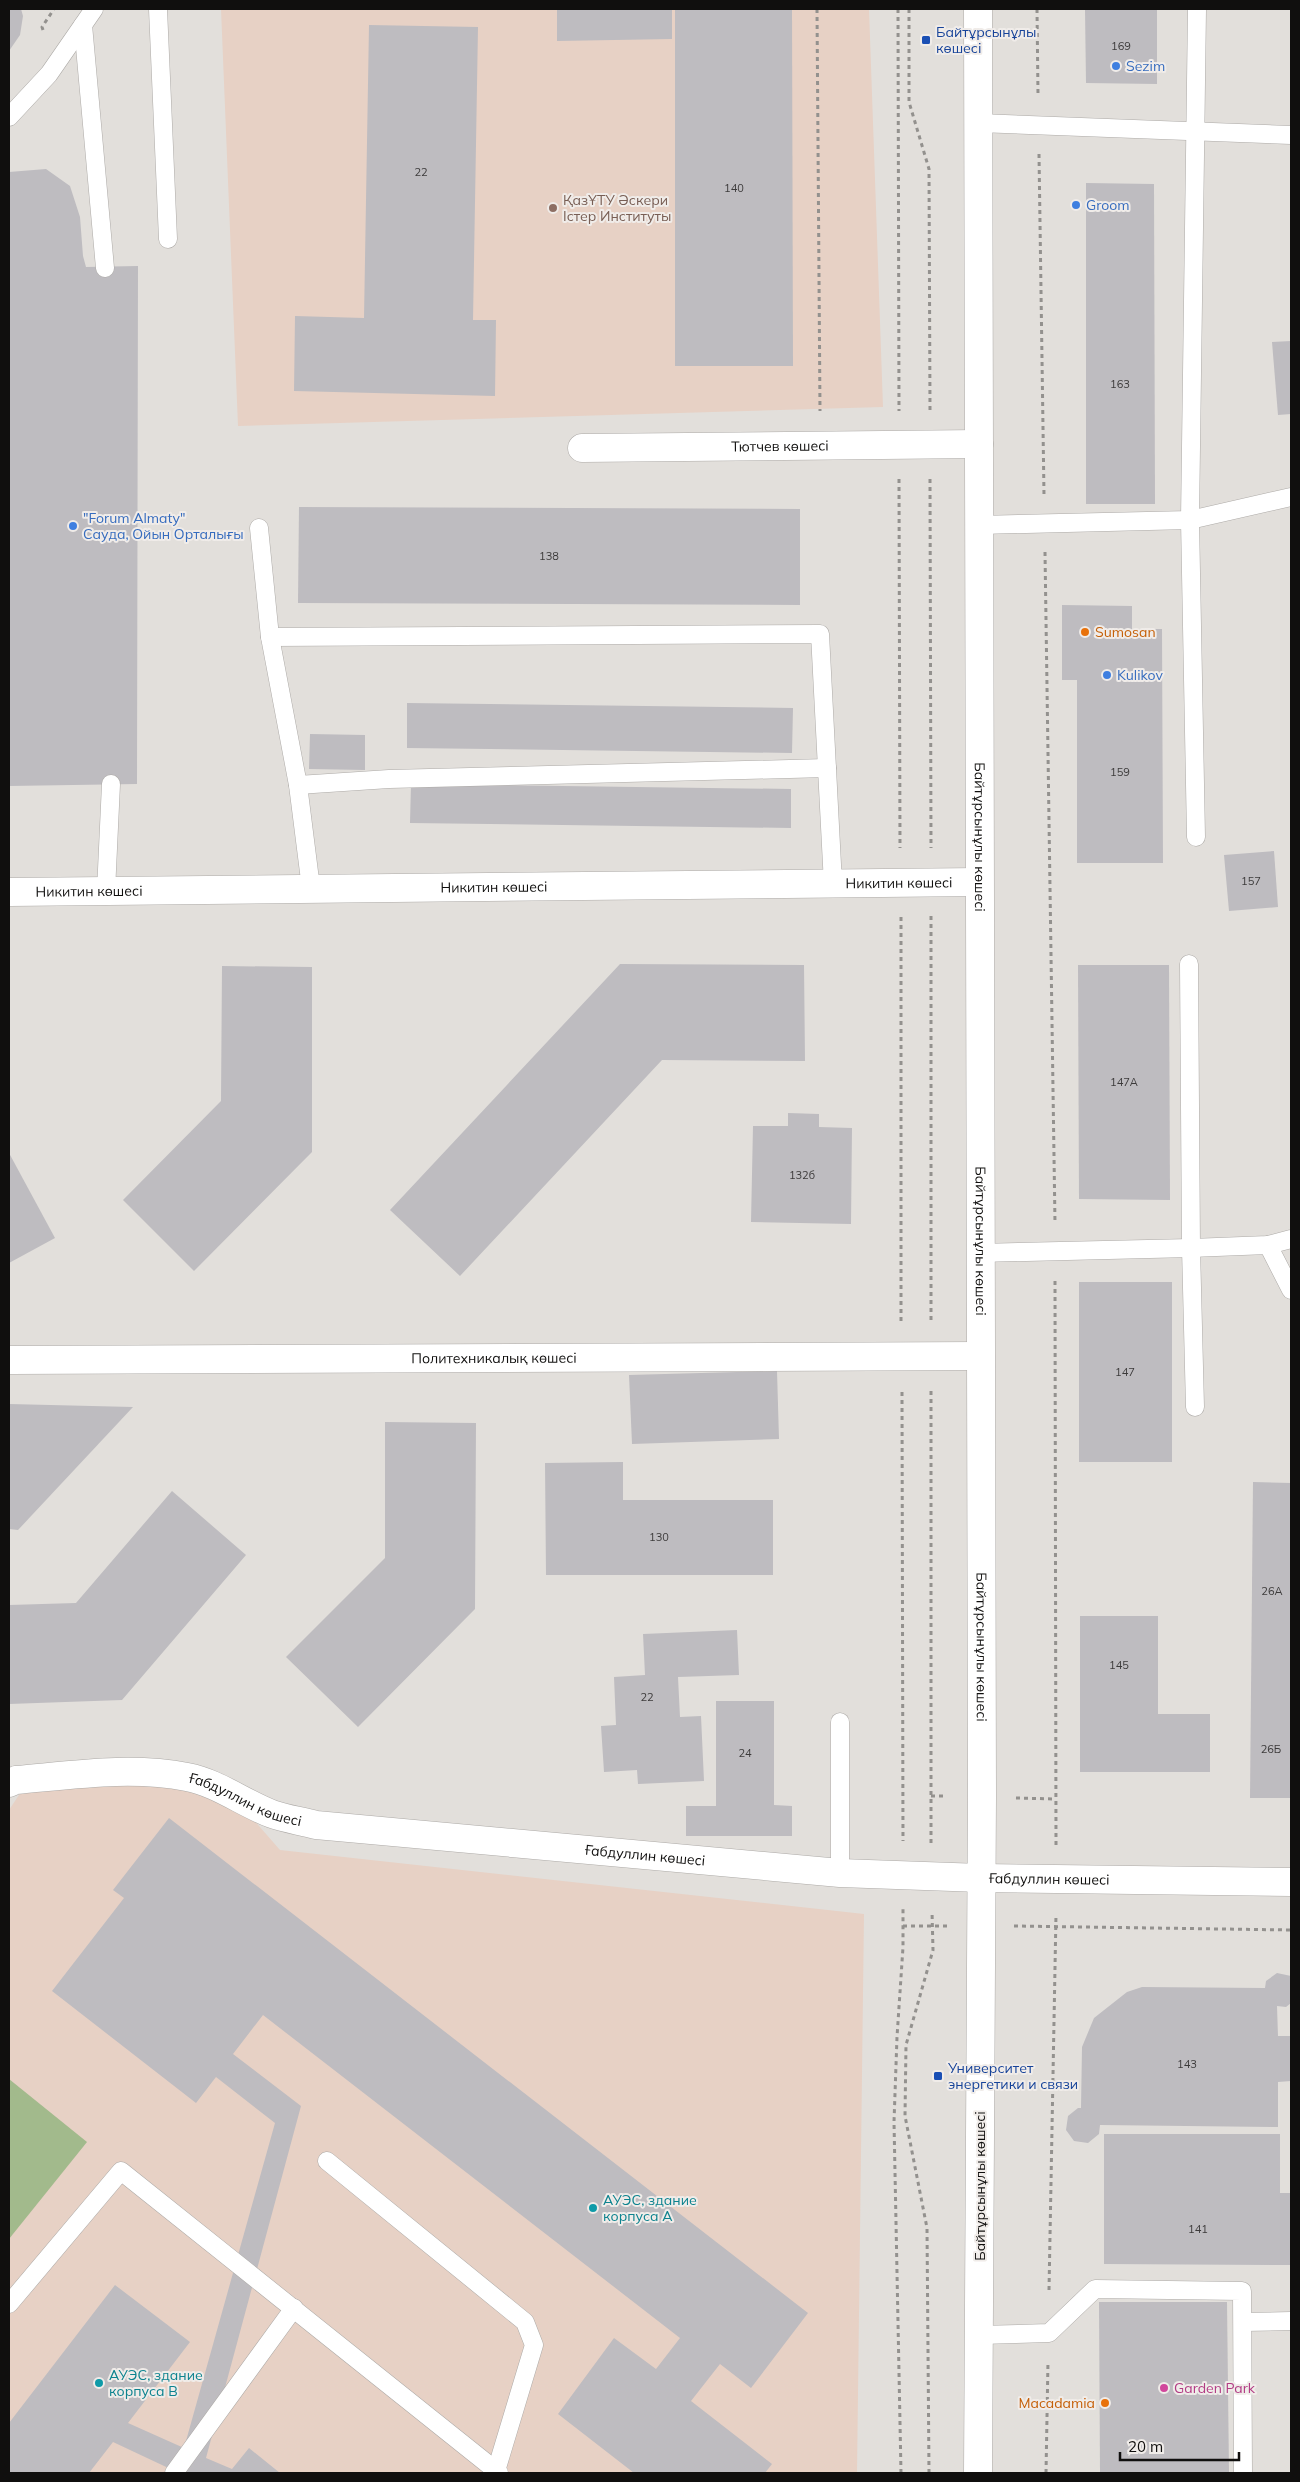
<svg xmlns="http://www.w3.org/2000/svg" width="1300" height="2482" viewBox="0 0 1300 2482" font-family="Mulish,sans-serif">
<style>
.education{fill:#e7d1c5}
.green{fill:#a2ba8c}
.building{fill:#bebcc0}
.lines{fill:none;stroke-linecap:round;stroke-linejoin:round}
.lane-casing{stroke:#adaaa7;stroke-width:19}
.street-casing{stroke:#adaaa7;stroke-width:29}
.secondary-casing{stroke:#adaaa7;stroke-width:29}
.path{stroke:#93918e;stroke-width:3;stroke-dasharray:4 4;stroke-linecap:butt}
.lane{stroke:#fff;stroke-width:18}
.street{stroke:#fff;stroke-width:28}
.secondary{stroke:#fff;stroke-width:28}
.transit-dot{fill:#1a4fb4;stroke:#f0ece9;stroke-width:2}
.shop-dot{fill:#3f7fe0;stroke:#f0ece9;stroke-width:2}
.education-dot{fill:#8d6e63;stroke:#f0ece9;stroke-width:2}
.food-dot{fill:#e8710a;stroke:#f0ece9;stroke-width:2}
.culture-dot{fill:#0f9aa8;stroke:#f0ece9;stroke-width:2}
.hotel-dot{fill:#d1479c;stroke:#f0ece9;stroke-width:2}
.labels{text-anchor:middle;stroke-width:4;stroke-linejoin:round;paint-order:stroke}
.number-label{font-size:11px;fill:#3c3a3a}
.transit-label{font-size:14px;fill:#164399;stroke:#f0ece9;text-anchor:start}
.shop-label{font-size:14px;fill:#366cbe;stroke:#f0ece9;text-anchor:start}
.education-label{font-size:14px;fill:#785e54;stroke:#f0ece9;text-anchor:start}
.street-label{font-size:14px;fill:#100f0e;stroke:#f0ece9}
.food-label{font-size:14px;fill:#c56008;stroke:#f0ece9;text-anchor:start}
.culture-label{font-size:14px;fill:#0d838f;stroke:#f0ece9;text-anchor:start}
.hotel-label{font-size:14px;fill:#b23c85;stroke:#f0ece9;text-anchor:start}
</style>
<rect width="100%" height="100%" fill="#e2dfdb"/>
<g class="education">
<path d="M221,9H869L883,407L238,426Z"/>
<path d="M184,1778L232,1795L280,1850L864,1914L857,2473H9V1810L27,1783Z"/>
</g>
<path class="green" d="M9,2079L87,2142L9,2239Z"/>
<g class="building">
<path d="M9,9H21L23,16L20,35L9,51Z"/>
<path d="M557,9H672V39L557,41Z"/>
<path d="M675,9H792L793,366H675Z"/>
<path d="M1085,9H1157V84L1086,83Z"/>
<path d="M369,25L478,27L473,320H496L495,396L294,391L295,316L364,318Z"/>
<path d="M46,169L70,186L80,217L83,256L86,267L138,266L137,784L9,786V172Z"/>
<path d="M1086,183L1154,184L1155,504H1086Z"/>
<path d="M1291,341V414L1278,415L1272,342Z"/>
<path d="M299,507L800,509V605L298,603Z"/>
<path d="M1062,605L1132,606V629H1162L1163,863H1077V680H1062Z"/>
<path d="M407,703L793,708L792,753L407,748Z"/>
<path d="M310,734L365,735V770L309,769Z"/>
<path d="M411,784L791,789V828L410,823Z"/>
<path d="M1274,851L1278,907L1229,911L1224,855Z"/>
<path d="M620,964L804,965L805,1061L662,1060L460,1276L390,1210Z"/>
<path d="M1078,965H1169L1170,1200L1079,1199Z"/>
<path d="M222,966L312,967V1152L194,1271L123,1200L221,1101Z"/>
<path d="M788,1113L819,1114V1127L852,1128L851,1224L751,1222L753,1126H788Z"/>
<path d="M9,1153L55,1238L9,1263Z"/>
<rect x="1079" y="1282" width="93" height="180"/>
<path d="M777,1371L779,1439L632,1444L629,1375Z"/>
<path d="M9,1404L133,1407L18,1530L9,1529Z"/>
<path d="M385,1422L476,1423L475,1609L358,1727L286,1657L385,1558Z"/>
<path d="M623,1462V1500H773V1575H546L545,1463Z"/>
<path d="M1253,1482L1291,1483V1798H1250Z"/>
<path d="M172,1491L246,1555L122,1700L9,1704V1605L76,1603Z"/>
<path d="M1080,1616H1158V1714H1210V1772H1080Z"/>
<path d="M737,1630L739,1675L678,1677L680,1717L701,1716L704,1781L638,1784L637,1770L604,1772L601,1726L616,1725L614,1677L645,1675L643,1634Z"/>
<path d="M716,1701H774V1805L792,1806V1836H686V1806H716Z"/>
<path d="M169,1818L808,2313L751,2388L720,2364L691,2401L772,2464L765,2473H634L558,2414L614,2338L656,2369L680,2338L263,2015L233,2054L301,2106L206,2458L232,2469L249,2448L280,2473H179L113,2442L89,2473H9V2423L115,2285L190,2342L128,2423L184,2448L275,2123L216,2077L196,2103L52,1991L124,1898L113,1890Z"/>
<path d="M1277,1973L1291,1976V2003L1286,2007L1277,2006L1278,2036H1291V2081L1278,2082V2127L1100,2125L1099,2134L1088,2143L1074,2141L1066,2130L1068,2116L1078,2108H1081L1082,2047L1094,2018L1127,1992L1142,1987L1265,1988L1266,1981Z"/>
<path d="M1104,2134H1280V2193H1291V2265L1104,2264Z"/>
<path d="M1099,2302H1227L1229,2473H1100Z"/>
</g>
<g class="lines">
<defs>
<g id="lane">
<path d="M158,9L168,239"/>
<path d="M83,25L105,268"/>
<path d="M9,117L49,74L94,9"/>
<path d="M978,123L1291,135"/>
<path d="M979,525L1190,520L1291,497"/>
<path d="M259,528L270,637L298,785L311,888"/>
<path d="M270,637L820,634L833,884"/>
<path d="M298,785L389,779L827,768"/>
<path d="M1196,837L1190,520L1197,9"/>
<path d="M106,891L111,784"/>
<path d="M1189,964L1191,1248L1195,1407"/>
<path d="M1268,1245L1291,1290"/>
<path d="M979,1253L1191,1248L1268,1245L1291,1239"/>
<path d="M840,1722V1873"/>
<path d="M327,2161L525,2322L534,2345L496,2471"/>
<path d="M9,2304L121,2171L499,2473"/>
<path d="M1243,2322L1291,2321"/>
<path d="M979,2335L1049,2333L1095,2289L1242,2291L1243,2473"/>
<path d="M174,2473L294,2308"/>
</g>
<g id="street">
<path id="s1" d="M582,448L979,444"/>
<path id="s2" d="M9,892L979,882"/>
<path id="s3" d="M9,1360L979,1356"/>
<path id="s4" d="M9,1783L16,1780C73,1775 131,1766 187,1777C218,1783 243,1803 272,1814C286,1819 302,1821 316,1825L840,1873L981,1878"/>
</g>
<g id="secondary">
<path id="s5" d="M978,9L982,1797L978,2473"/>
<path id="s6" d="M981,1878L1291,1882"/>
</g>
</defs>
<use href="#lane" class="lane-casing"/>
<use href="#street" class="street-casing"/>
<use href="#secondary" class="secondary-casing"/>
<g class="path">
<path d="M817,9L820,411"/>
<path d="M898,9L899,411"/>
<path d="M909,9V102L929,169L930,410"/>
<path d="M1037,9L1038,95"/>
<path d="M43,30L42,27L54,9"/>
<path d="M1039,154L1044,495"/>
<path d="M899,479L900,848"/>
<path d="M930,479L931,848"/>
<path d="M1045,552L1055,1223"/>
<path d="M931,916V1323"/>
<path d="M901,917V1323"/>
<path d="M1055,1281L1056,1845"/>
<path d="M931,1391V1843"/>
<path d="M902,1392L903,1841"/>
<path d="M931,1796H947"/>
<path d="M1016,1798L1055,1799"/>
<path d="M903,1926H948"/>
<path d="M1014,1926L1291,1930"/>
<path d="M1049,2290L1056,1914"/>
<path d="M901,2473L894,2122L897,2037L903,1947V1909"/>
<path d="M929,2473L927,2228L905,2116L906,2045L933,1950L932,1911"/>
<path d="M1046,2473L1048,2361"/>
</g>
<use href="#lane" class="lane"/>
<use href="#street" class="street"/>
<use href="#secondary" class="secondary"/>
</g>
<g class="transit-dot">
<rect x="921" y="35" width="10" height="10" rx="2.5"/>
<rect x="933" y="2071" width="10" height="10" rx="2.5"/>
</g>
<g class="shop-dot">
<circle cx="1116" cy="66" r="5"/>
<circle cx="1076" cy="205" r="5"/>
<circle cx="73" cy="526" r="5"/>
<circle cx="1107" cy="675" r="5"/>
</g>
<circle class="education-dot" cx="553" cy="208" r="5"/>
<g class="food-dot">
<circle cx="1085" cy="632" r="5"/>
<circle cx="1105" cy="2403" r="5"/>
</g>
<g class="culture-dot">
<circle cx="593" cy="2208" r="5"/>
<circle cx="99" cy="2383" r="5"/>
</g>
<circle class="hotel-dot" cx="1164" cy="2388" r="5"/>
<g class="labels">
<g class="number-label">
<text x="1121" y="50">169</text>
<text x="421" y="176">22</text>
<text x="734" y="192">140</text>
<text x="1120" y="388">163</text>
<text x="549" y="560">138</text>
<text x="1120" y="776">159</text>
<text x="1251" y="885">157</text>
<text x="1124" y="1086">147А</text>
<text x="802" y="1179">132б</text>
<text x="1125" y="1376">147</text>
<text x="659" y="1541">130</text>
<text x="1272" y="1595">26А</text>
<text x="1119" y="1669">145</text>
<text x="647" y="1701">22</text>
<text x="1271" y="1753">26Б</text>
<text x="745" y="1757">24</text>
<text x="1187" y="2068">143</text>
<text x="1198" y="2233">141</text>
</g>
<g class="transit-label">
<text x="936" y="37">Байтұрсынұлы<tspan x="936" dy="16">көшесі</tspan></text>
<text x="948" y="2073">Университет<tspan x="948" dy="16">энергетики и связи</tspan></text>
</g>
<g class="shop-label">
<text x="1126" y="71">Sezim</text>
<text x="1086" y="210">Groom</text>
<text x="83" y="523">"Forum Almaty"<tspan x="83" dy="16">Сауда, Ойын Орталығы</tspan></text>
<text x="1117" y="680">Kulikov</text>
</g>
<g class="education-label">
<text x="563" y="205">ҚазҰТУ Әскери<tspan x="563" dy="16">Істер Институты</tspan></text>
</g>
<g class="street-label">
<text dy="5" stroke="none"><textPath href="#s1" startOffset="198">Тютчев көшесі</textPath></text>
<text dy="5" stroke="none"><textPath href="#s5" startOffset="828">Байтұрсынұлы көшесі</textPath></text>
<text dy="5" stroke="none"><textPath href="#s2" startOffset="890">Никитин көшесі</textPath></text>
<text dy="5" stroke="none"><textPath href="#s2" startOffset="485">Никитин көшесі</textPath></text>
<text dy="5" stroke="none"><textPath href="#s2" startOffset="80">Никитин көшесі</textPath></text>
<text dy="5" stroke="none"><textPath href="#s5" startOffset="1232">Байтұрсынұлы көшесі</textPath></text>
<text dy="5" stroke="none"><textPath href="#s3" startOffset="485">Политехникалық көшесі</textPath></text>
<text dy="5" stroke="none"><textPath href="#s5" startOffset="1638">Байтұрсынұлы көшесі</textPath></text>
<text dy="5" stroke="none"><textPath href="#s4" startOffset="242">Ғабдуллин көшесі</textPath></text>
<text dy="5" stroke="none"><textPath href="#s4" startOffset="648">Ғабдуллин көшесі</textPath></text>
<text dy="5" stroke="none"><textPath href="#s6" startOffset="68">Ғабдуллин көшесі</textPath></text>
<text transform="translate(980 2186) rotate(-90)" y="5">Байтұрсынұлы көшесі</text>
</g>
<g class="food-label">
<text x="1095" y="637">Sumosan</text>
<text x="1095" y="2408" text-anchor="end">Macadamia</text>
</g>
<g class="culture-label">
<text x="603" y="2205">АУЭС, здание<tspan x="603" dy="16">корпуса A</tspan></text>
<text x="109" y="2380">АУЭС, здание<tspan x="109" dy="16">корпуса В</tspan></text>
</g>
<g class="hotel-label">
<text x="1174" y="2393">Garden Park</text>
</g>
</g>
<rect width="1300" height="2482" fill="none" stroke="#100f0e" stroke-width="20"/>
<path d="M1120 2452v8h119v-8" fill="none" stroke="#100f0e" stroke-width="2.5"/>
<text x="1128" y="2452" font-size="15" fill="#100f0e" stroke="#f0ece9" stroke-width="4" paint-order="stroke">20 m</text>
</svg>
